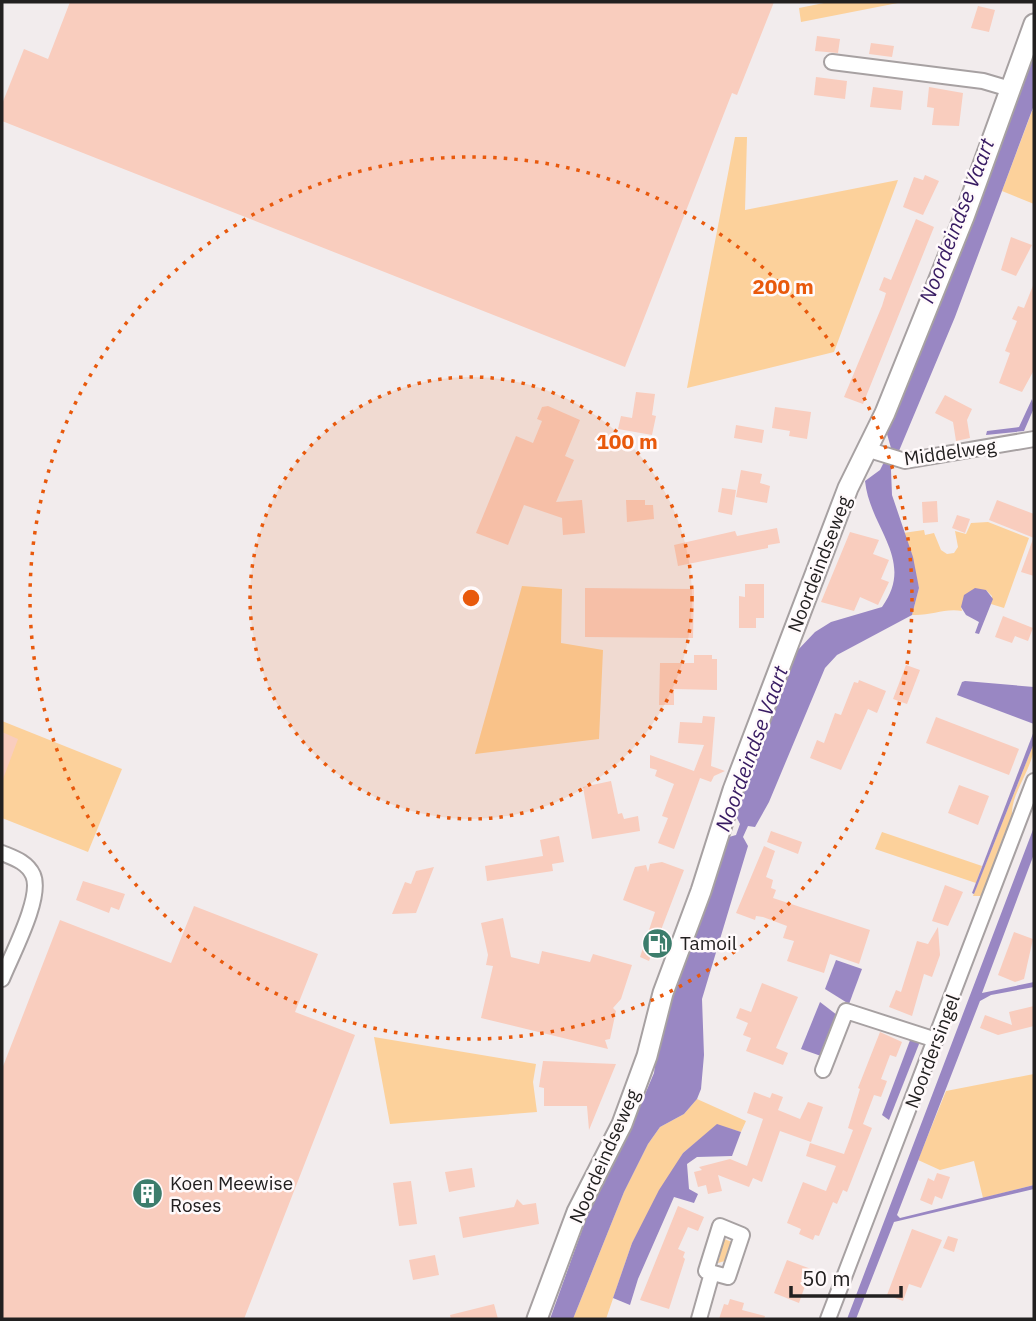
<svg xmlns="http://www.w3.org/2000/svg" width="1036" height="1321" viewBox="0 0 1036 1321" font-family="'IBM Plex Sans',sans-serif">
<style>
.green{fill:#fcd19b}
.water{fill:#9987c3}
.building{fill:#f9cdbe}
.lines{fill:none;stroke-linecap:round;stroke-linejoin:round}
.street-casing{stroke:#a7a1a2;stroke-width:18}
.secondary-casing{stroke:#a7a1a2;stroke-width:23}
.street{stroke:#fff;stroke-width:14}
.secondary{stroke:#fff;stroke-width:19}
.ring{fill:none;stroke:#e8590c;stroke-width:3.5;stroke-dasharray:3.5 7}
.labels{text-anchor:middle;stroke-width:5;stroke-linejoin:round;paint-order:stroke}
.street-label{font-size:19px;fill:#222020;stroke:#fffafb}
.poi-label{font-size:19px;fill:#222020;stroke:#fffafb;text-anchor:start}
.water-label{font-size:21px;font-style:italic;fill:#371a62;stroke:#fffafb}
.centre{fill:#e8590c;stroke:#fffafb;stroke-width:3.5}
.ring-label{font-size:21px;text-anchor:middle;font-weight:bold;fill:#e8590c;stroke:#fffafb;stroke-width:5;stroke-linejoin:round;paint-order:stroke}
</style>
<rect width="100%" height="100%" fill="#f2eced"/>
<g class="green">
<path d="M829,2H903L801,22L799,8Z"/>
<path d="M1032,111H1034V204L1002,191Z"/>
<path d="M735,137H747L745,210L898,180L834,352L687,388Z"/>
<path d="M988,522L1029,538L1004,608L991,604L992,596L986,590L961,607L962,611C944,608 931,616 912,615L919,588L903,533L924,530L925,535L934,533L941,550L947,554L954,553L958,547L955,531L966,534L971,523Z"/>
<path d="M522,586L562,589L561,643L603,650L599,739L475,754Z"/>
<path d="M2,721L122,769L88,852L2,818Z"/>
<path d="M1034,743C1034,768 1013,789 1012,812C1012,819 1016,820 1013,828L1005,832L982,896H973Z"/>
<path d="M882,832L982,866L976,883L875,849Z"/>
<path d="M374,1037L536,1064L533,1082L537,1112L390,1124Z"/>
<path d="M1034,1074V1185L983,1198L974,1161L940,1170L918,1160L946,1091Z"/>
<path d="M697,1099L746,1121L741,1132L717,1125L683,1153L632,1243L606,1319H573L624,1192L648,1144L660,1127L684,1114Z"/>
<path d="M724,1239L732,1242L728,1260L718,1263Z"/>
</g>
<g class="water">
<path d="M1034,51V105L955,317L891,470L892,495L913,557L919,588L912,615L837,655L825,668L769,802L755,827L748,826L743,837L748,846L702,999L704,1055L701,1089L697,1099L684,1114L660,1127L648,1144L624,1192L573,1319H550L590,1208L626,1139L654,1073L657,1047L671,1001L729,837L736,835L740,824L735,814L796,652L815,632L831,622L882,607C916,560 870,529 865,481L880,470L891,448L887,434Z"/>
<path d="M1032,399L1034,408L1024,431L986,435L987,431L1019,427Z"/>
<path d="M975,588L986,590L993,599L979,634L975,633L979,622L966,615L961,607L964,595Z"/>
<path d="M965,681L1034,687V724L957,695L962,682Z"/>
<path d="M1034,731V743L974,894L972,893Z"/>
<path d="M1034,827V854L982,993L1034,982V987L991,995L980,1001L897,1215L900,1218L1034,1185V1189L894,1222L856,1319H847Z"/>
<path d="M836,960L862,969L849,1004L825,989Z"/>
<path d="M820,1002L837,1015L821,1056L801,1049Z"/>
<path d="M912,1035L921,1039L889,1120L882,1115Z"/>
<path d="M717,1124L741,1132L732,1156L697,1157L687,1164L689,1189L698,1194L694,1203L674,1197L638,1279L630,1305L613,1298L632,1243L659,1190L683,1153Z"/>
</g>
<g class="building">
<path d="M70,2H774L737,95L732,93L625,367L2,121V104L24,49L48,59Z"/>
<path d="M978,6L995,10L989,32L971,28Z"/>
<path d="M817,36L840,39L838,53L815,51Z"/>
<path d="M871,43L894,46L892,57L869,54Z"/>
<path d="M816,77L847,81L845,99L814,95Z"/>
<path d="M873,87L903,91L901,110L870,107Z"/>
<path d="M929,87L963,93L959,126L932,125L934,108L927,107Z"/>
<path d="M925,175L939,181L923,215L903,207L914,177L923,180Z"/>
<path d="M916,219L934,227L863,404L844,397L882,306L886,293L879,290L884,277L891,280Z"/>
<path d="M1011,237L1032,245L1016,276L1001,270Z"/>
<path d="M1034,283V370L1022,392L999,383L1010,353L1005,351L1017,321L1012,319L1018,306L1024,308Z"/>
<path d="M636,392L655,394L652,415L656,416L652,435L618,429L621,416L632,418Z"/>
<path d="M945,395L972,409L967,420L970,438L956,441L953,422L935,413Z"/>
<path d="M548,406L580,420L565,456L574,460L556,502L582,500L585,533L563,535L562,518L524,505L508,545L476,533L516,436L533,443L542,421L537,419L542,407Z"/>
<path d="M775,407L811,412L807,439L789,436L790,431L772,428Z"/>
<path d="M736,425L764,430L762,443L734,438Z"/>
<path d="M741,470L762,474L760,483L770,486L767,503L736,497Z"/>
<path d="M722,488L736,490L732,515L718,512Z"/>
<path d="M626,500H645V505H653L654,519L627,522Z"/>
<path d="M997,500L1034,514V538L989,520Z"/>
<path d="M937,501L938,522L923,523L922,502Z"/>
<path d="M957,515L970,519L965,533L952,528Z"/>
<path d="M777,528L780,543L768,545V548L678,566L674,545L735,531L737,536Z"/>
<path d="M850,532L879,540L873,554L889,560L881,579L889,582L878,605L860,597L854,611L821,602Z"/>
<path d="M1033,539L1034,540V576L1021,572Z"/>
<path d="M745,584H764V618H756V628H739V596L745,597Z"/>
<path d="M585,588L694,589L693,638L585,637Z"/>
<path d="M1003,616L1033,628L1028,641L1015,636L1012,643L995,637Z"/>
<path d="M694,655H712V659H717V690L674,689V705H659L660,663H694Z"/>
<path d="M906,665L920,670L907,704L893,699Z"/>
<path d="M859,680L886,691L877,713L868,709L841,770L810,758L817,740L824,743L835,713L841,715L854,682L858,683Z"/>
<path d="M703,716L715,717L711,766L725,771L714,776L711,782L700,778L674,849L658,843L668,818L662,816L674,784L655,776L657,770L650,768V755L694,771L704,745L678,743L680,722L702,723Z"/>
<path d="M936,717L1019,749L1009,775L926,743Z"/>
<path d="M2,732L18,739L3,779H2Z"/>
<path d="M611,781L618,814L622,813L624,819L638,816L640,831L592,839L583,787Z"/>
<path d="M959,785L989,796L978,825L948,813Z"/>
<path d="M771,831L802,842L798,854L767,842Z"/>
<path d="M559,836L564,862L552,864L553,871L487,881L485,866L543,856L540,840Z"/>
<path d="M764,846L775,851L766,877L773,880L771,888L776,890L773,898L870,930L859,964L830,954L824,973L787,961L794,941L783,938L787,926L763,917L756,916L755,920L736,913Z"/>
<path d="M662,862L684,870L661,930L666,932L658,955L652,953L649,961L640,957L655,912L623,900L635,867L646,865L648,872L650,864Z"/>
<path d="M434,867L416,913L392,914L405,882L411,884L416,871Z"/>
<path d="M83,881L125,894L119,910L111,907L109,913L76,900Z"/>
<path d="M945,885L963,892L948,926L932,921Z"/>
<path d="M194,906L318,954L295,1012L355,1035L244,1319H2V1069L60,920L171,963Z"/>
<path d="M503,918L511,957L539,964L542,951L590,962L593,954L632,965L621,999L613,1008L616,1011L610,1039L605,1040L608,1049L481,1018L493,966L486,965L488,955L481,923Z"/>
<path d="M938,927L940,955L932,977L924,974L912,1016L889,1007L896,990L901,992L917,941L928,944Z"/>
<path d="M1014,932L1033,939L1024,979L1015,982L998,975Z"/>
<path d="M762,983L798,997L776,1048L788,1053L783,1065L746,1051L751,1038L743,1035L748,1023L736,1018L740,1008L751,1012Z"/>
<path d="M1034,1006V1026L998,1035L980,1028L985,1015L1012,1025L1009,1012Z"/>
<path d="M880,1032L902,1042L896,1057L890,1055L881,1079L887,1081L881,1097L874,1095L863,1124L872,1128L847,1192L843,1190L837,1204L833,1202L819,1236L815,1235L813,1240L799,1234L801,1229L787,1223L803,1182L826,1191L836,1166L806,1156L810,1143L844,1154L853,1130L848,1128L860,1089L858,1088Z"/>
<path d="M543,1061L616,1064L589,1130L587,1106H544V1088L539,1087Z"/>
<path d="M754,1092L770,1098L772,1093L783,1097L778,1110L800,1119L808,1102L823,1107L811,1142L780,1131L762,1182L753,1178L749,1187L718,1175L722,1191L708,1194L706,1185L698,1187L694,1172L702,1170L699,1167L730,1159L747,1166L763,1119L747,1113Z"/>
<path d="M472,1168L475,1187L449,1192L445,1172Z"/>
<path d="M937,1173L950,1177L942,1199L935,1196L932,1205L920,1200L928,1178L934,1181Z"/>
<path d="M411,1181L417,1224L399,1226L393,1183Z"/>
<path d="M517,1199L523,1205L536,1203L539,1224L463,1238L459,1217L514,1207Z"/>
<path d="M678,1206L704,1217L698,1231L688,1227L678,1249L685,1252L683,1257L685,1259L669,1309L640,1300Z"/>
<path d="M912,1229L942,1240L921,1288L909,1284L903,1301L887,1295Z"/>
<path d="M948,1236L958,1239L954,1252L943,1248Z"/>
<path d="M435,1255L439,1275L413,1280L409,1260Z"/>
<path d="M787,1260L811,1269L799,1303L774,1293Z"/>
<path d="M730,1299L744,1303L742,1310L765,1316L764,1319H719L724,1304L728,1305Z"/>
<path d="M494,1304L498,1319H451L450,1315Z"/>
</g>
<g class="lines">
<defs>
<g id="street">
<path d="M832,62L983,81L1010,89"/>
<path d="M866,449L905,461L1034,439"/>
<path d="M2,853C14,858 27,862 33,875C43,897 11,956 2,979"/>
<path d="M823,1070L846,1011L936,1040"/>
<path d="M720,1226L742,1235L728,1277L706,1271Z"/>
<path d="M699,1319L712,1273"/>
<path d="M828,1319L1034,781"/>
</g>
<path id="secondary" d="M537,1319L577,1212L622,1124L647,1056L663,993L701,891L733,790L848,488L885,413L964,217L1034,24"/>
</defs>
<use href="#street" class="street-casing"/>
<use href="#secondary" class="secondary-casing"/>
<use href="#street" class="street"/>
<use href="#secondary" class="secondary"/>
</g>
<circle cx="471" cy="598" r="221" fill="#e8590c" fill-opacity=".12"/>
<g class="ring">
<circle cx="471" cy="598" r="221"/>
<circle cx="471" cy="598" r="441"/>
</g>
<defs>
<symbol id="fuel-disc" viewBox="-11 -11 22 22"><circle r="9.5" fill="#3c7d6c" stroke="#fffafb"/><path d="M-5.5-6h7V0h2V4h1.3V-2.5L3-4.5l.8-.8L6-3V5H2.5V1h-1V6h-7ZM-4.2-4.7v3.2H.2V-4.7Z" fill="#fff"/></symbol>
<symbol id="building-disc" viewBox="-11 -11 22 22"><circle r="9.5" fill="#3c7d6c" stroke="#fffafb"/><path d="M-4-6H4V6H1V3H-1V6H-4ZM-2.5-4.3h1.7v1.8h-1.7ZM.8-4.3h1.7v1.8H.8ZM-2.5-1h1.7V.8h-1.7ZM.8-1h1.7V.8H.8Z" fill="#fff"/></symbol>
</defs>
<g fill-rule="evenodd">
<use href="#fuel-disc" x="640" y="926" width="35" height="35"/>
<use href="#building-disc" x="130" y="1176" width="35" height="35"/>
</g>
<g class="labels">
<g class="street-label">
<text transform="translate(950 452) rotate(-8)" y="7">Middelweg</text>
<text transform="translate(819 564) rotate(-69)" y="7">Noordeindseweg</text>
<text transform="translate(932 1051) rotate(-69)" y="7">Noordersingel</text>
<text transform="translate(604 1156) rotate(-66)" y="7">Noordeindseweg</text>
</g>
<g class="poi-label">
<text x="680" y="950">Tamoil</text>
<text x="170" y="1190">Koen Meewise<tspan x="170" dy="22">Roses</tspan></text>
</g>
<g class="water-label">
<text transform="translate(957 221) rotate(-69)" y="7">Noordeindse Vaart</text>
<text transform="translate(752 749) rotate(-70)" y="7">Noordeindse Vaart</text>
</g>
</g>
<circle cx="471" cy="598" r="10" class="centre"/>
<g class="ring-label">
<text x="783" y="294">200 m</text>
<text x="627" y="449">100 m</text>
</g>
<rect width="1036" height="1321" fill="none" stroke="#222020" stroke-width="7"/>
<path d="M791 1286v10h110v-10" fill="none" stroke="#222020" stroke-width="3.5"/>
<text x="802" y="1286" font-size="21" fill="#222020" stroke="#fffafb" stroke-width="5" paint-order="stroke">50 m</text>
</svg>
